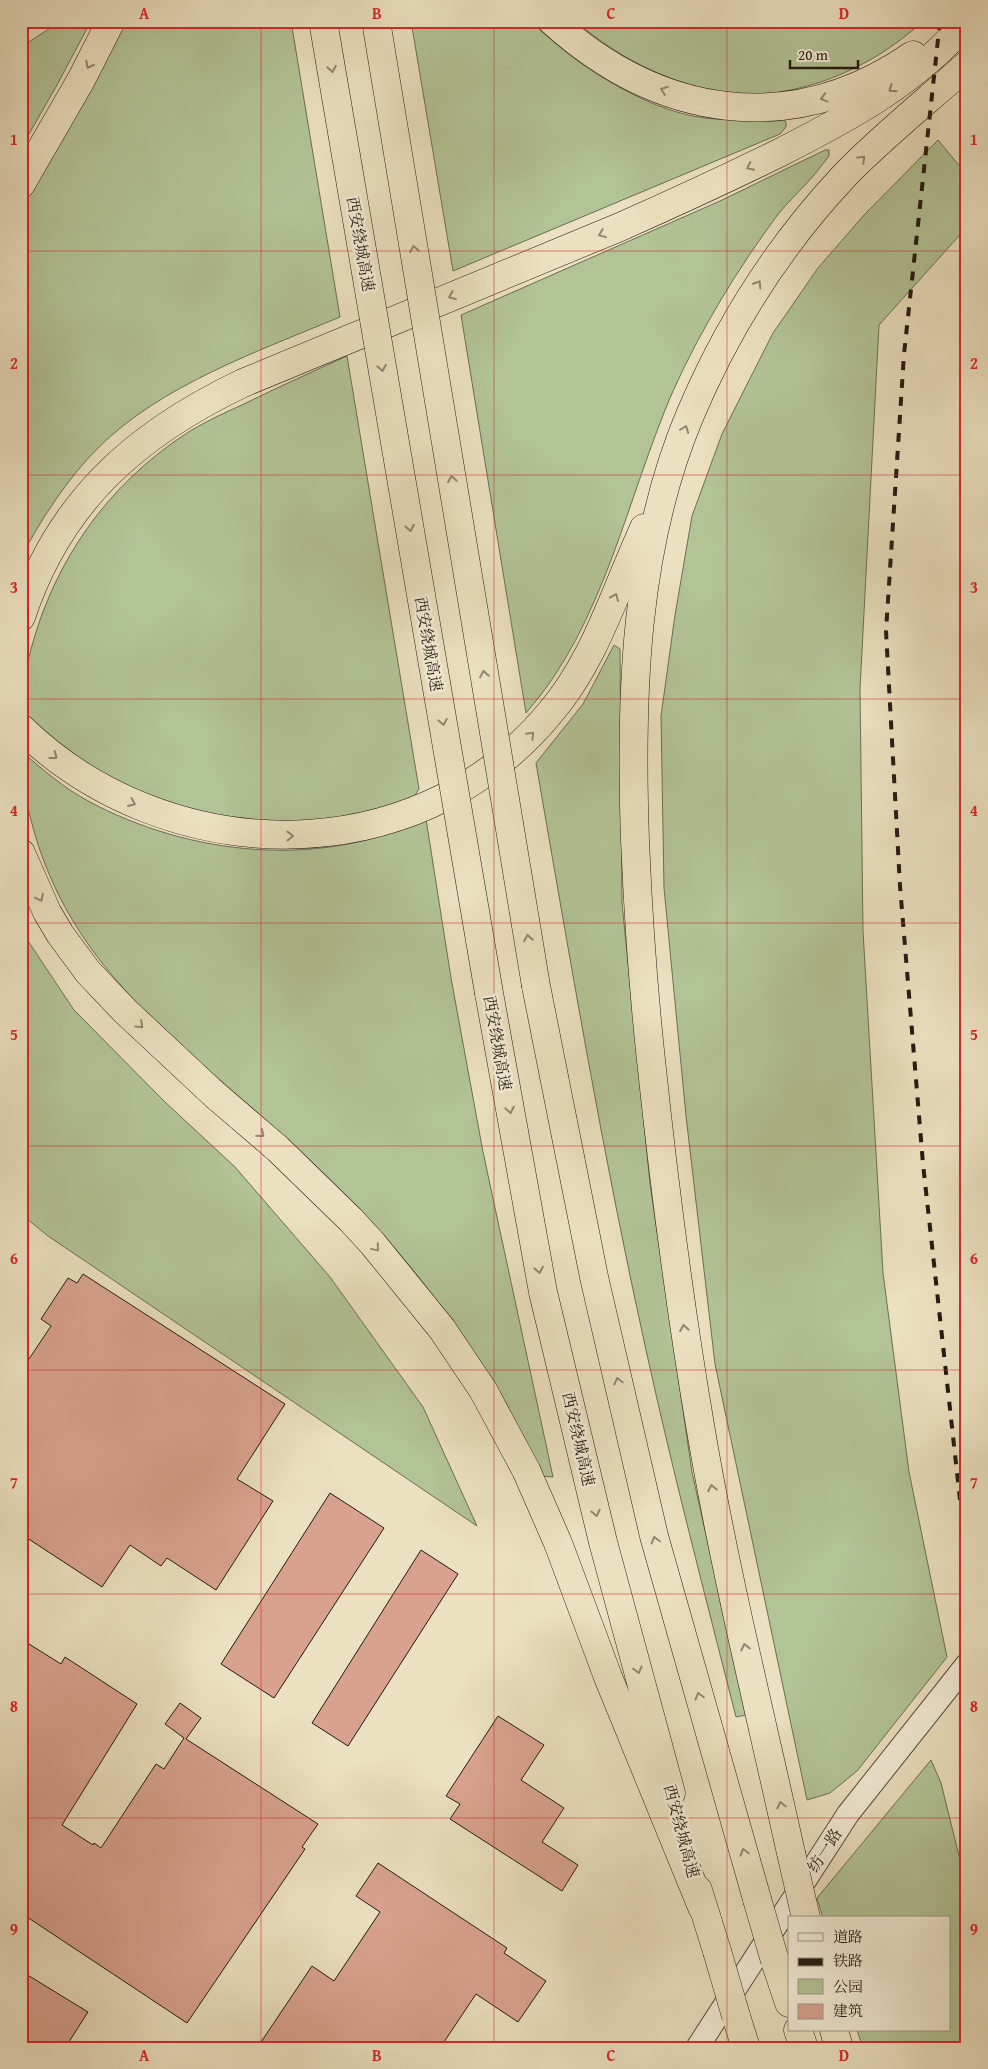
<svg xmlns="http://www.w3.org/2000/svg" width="988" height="2069" viewBox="0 0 988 2069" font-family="'Gentium Book Plus','Noto Serif SC',serif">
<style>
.green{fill:#b2c396;stroke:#6b6e54}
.building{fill:#d8a28e;stroke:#241a12}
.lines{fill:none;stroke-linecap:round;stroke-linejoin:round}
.minor-casing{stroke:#564c3d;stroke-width:24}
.highway-casing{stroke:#241a12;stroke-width:29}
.minor{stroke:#f2ebd5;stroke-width:22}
.highway{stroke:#ebe0bf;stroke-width:28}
.rail{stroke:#241a12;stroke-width:4;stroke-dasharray:9 9;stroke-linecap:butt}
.highway-bridge-casing{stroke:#241a12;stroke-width:29;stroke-linecap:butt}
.highway-bridge{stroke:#ebe0bf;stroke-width:28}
.oneway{stroke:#918771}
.grid{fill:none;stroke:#d62828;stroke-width:1;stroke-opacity:0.55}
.labels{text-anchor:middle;stroke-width:5;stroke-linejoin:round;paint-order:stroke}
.street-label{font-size:16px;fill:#241a12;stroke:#f2ebd5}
.neatline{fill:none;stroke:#d62828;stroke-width:2}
.grid-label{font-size:16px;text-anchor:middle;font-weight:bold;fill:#d62828}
</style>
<rect width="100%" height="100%" fill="#ebe0bf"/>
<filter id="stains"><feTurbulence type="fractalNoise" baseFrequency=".004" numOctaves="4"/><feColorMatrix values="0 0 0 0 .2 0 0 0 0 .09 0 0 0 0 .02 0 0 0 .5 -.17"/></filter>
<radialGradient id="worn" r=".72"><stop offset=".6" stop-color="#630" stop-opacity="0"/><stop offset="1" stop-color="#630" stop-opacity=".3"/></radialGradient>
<g class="green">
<path d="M61,21H91L57,85L21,148V47Z"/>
<path d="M123,21H291L340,317C259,351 161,385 98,448C67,479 42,518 21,557V210L90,88Z"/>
<path d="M411,21H531C572,63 646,111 705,118C730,121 756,119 781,117L786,122V127L780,134L453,271Z"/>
<path d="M576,21H923C876,65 807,97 740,94C684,91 617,59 576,21Z"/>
<path d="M938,140L967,175V227L879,325L860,689L863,931L883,1273L909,1472L947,1657L857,1771L830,1793L807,1800L715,1364L686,1116L664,888L661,716L675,615L692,516L722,434L773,333L818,268L864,215Z"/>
<path d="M825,150H829V156C821,166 814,176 805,185C797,194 787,203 779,213C738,268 701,329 673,391C627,497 604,625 526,713L461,315L720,201Z"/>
<path d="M347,356L419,789L413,798L360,816L266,824L173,807L106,777L45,735L21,712C21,690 26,669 31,649C55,560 107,486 184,435C202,423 224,413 244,404C278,387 312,372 347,356Z"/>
<path d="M614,645L620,649L622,903L650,1184L692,1472L746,1715L736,1717C705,1595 673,1473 646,1350C603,1156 570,959 536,763L583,704Z"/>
<path d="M21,751C42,769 64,788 88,801C191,856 319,869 426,819L451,978L483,1152L553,1477L541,1476C501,1406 465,1333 413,1270C370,1217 320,1168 269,1123C174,1038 77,969 37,841C28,812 21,782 21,751Z"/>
<path d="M21,925L26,938L74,1010L165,1102L235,1167L330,1277L423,1407L477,1526L48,1236L21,1214Z"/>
<path d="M931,1760L941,1783L967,1888V2048H863L857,2030H949V1918H823L817,1898Z"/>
</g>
<g class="building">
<path d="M83,1274L285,1404L237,1479L273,1501L216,1590L167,1558L161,1566L130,1545L102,1587L21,1534V1371L51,1326L41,1319L68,1278L77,1283Z"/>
<path d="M330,1493L384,1528L274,1698L221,1664Z"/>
<path d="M421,1550L458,1574L348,1746L312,1723Z"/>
<path d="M21,1639L61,1664L65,1657L137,1704L62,1825L93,1845L94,1843L101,1848L156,1764L164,1769L184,1738L165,1724L180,1703L201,1718L186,1739L318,1824L302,1847L305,1849L187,2023L21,1913Z"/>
<path d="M498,1716L544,1745L521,1780L564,1808L542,1842L578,1865L562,1891L450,1819L460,1804L446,1796Z"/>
<path d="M378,1863L507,1948L504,1953L546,1981L518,2022L476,1994L440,2048H257L312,1966L334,1981L380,1912L356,1896Z"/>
<path d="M21,1971L88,2012L65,2048H21Z"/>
</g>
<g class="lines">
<defs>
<path id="minor" d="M697,2048L848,1814L967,1664"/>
<g id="highway">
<path d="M552,21C659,118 791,139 913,55"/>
<path d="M21,184L81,80L111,21"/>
<path d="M21,617C59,501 136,434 243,383L620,227C674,203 726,179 779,153C848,118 916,82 967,21"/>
<path d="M21,728C167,870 415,875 549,714C595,661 615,591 644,528"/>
<path d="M21,853L47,912L60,934L88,972L125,1011L215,1095L278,1149L351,1220L373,1244L442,1329L483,1390L526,1470L558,1543L608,1677L702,1907"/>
<path d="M536,986L594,1277L654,1536L757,1899"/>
<path d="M489,993L543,1292L603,1542L671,1793"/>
<path d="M791,1853C760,1713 725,1572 701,1431C680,1308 664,1184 651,1060C643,986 638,913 635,840C630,697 634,548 690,415C728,325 779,245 846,174C884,135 927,101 967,65"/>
<path d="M698,1890L717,1951"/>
<path d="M775,1961L789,2003"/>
<path d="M736,2016L746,2048"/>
<path d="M798,2030L804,2048"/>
<path d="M834,2030L839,2048"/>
</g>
</defs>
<use href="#minor" class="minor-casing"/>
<use href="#highway" class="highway-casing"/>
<use href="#minor" class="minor"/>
<use href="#highway" class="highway"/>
<path class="rail" d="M940,21L904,354L886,631L900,886L923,1164L963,1527L967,1592"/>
<defs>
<g id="highway-bridge">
<path d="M323,21L489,993"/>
<path d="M376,21L536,986"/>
<path d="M791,1853L806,1918"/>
<path d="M757,1899L775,1961"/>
<path d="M717,1951L736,2016"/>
</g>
</defs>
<use href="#highway-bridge" class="highway-bridge-casing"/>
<use href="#highway-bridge" class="highway-bridge"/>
</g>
<defs><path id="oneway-chevron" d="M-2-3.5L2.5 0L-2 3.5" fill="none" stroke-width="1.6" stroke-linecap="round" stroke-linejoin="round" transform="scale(1.25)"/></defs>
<g class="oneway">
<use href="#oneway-chevron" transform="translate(89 65) rotate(118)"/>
<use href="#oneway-chevron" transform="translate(332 69) rotate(80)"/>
<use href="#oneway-chevron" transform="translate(892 89) rotate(145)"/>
<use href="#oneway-chevron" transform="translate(664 90) rotate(-159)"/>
<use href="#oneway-chevron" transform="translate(824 98) rotate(165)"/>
<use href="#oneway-chevron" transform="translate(862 159) rotate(-44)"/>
<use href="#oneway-chevron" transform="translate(750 167) rotate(154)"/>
<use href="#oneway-chevron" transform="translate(602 234) rotate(158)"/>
<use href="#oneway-chevron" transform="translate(414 249) rotate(-99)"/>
<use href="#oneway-chevron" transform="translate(758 284) rotate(-57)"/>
<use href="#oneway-chevron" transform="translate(452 296) rotate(158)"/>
<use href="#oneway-chevron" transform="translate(382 368) rotate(80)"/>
<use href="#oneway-chevron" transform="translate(685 429) rotate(-69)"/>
<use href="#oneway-chevron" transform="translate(452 479) rotate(-99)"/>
<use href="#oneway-chevron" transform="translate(410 528) rotate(80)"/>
<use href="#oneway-chevron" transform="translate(615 597) rotate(-66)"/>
<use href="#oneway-chevron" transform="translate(484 674) rotate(-99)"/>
<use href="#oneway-chevron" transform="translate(443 722) rotate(80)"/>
<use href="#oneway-chevron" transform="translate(531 735) rotate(-45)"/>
<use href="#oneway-chevron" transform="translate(54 756) rotate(37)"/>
<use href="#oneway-chevron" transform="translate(132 803) rotate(24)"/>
<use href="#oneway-chevron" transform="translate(290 836) rotate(-1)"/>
<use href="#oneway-chevron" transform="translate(40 898) rotate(64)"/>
<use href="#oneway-chevron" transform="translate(528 938) rotate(-99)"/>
<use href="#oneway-chevron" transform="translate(140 1025) rotate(43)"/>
<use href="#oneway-chevron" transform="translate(510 1110) rotate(80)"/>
<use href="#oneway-chevron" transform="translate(261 1134) rotate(40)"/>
<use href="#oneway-chevron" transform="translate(376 1248) rotate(50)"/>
<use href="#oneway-chevron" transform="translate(539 1270) rotate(80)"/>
<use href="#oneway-chevron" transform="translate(684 1328) rotate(-99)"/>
<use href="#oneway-chevron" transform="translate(618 1381) rotate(-103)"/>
<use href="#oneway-chevron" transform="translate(712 1488) rotate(-101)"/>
<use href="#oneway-chevron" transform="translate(596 1513) rotate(77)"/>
<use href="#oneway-chevron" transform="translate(655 1540) rotate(-105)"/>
<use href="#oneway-chevron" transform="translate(745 1647) rotate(-102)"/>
<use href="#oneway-chevron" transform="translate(638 1670) rotate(75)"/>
<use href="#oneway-chevron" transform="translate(699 1696) rotate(-106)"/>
<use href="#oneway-chevron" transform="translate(781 1805) rotate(-103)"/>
<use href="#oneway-chevron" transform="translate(744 1852) rotate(-106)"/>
</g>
<path class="grid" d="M261,21V2048M494,21V2048M727,21V2048M21,251H967M21,475H967M21,699H967M21,923H967M21,1146H967M21,1370H967M21,1594H967M21,1818H967"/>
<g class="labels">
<g class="street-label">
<text transform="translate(361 244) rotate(80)" y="6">西安绕城高速</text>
<text transform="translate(429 644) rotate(80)" y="6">西安绕城高速</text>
<text transform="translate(498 1043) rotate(80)" y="6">西安绕城高速</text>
<text transform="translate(579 1439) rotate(77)" y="6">西安绕城高速</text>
<text transform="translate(682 1831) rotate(75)" y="6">西安绕城高速</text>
<text transform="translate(824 1850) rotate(-57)" y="6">纺一路</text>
</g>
</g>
<rect width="988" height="2069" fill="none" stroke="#ebe0bf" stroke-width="55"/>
<rect x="788" y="1916" width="162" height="115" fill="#f2ebd5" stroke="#a09787"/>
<rect x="798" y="1933" width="25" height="8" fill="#f2ebd5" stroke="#a09787"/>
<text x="833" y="1942" font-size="15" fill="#241a12">道路</text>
<rect x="798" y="1958" width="25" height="8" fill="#241a12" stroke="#a09787"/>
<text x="833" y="1966" font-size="15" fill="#241a12">铁路</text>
<rect x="798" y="1979" width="25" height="15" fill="#b2c396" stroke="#a09787"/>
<text x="833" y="1992" font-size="15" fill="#241a12">公园</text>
<rect x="798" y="2004" width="25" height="15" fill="#d8a28e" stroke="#a09787"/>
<text x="833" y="2016" font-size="15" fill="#241a12">建筑</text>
<path d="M790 60v8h68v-8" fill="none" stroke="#241a12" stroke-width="2.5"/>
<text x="798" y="60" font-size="15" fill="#241a12" stroke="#f2ebd5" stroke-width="4" paint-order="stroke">20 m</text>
<rect x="28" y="28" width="932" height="2014" class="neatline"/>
<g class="grid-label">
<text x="144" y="19">A</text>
<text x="377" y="19">B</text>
<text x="611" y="19">C</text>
<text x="844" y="19">D</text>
<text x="14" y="145">1</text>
<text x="974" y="145">1</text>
<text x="14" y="369">2</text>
<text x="974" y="369">2</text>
<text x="14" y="593">3</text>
<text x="974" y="593">3</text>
<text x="14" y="816">4</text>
<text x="974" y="816">4</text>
<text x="14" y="1040">5</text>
<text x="974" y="1040">5</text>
<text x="14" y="1264">6</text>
<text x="974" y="1264">6</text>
<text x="14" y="1488">7</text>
<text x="974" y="1488">7</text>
<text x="14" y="1712">8</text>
<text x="974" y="1712">8</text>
<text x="14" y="1935">9</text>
<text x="974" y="1935">9</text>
<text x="144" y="2061">A</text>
<text x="377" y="2061">B</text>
<text x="611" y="2061">C</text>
<text x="844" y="2061">D</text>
</g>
<rect width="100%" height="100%" filter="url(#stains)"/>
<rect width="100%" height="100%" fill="url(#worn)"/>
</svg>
